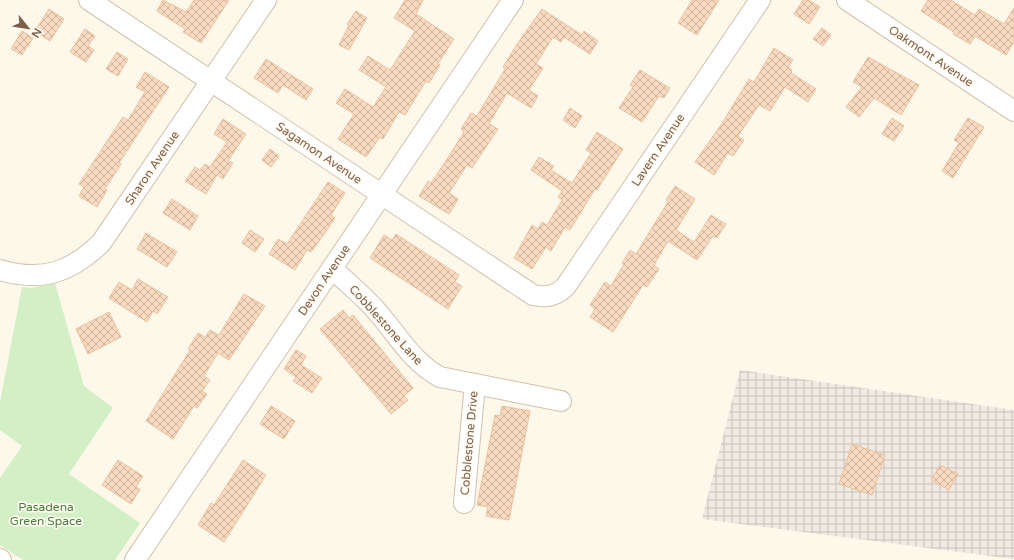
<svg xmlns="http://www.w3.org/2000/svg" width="1014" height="560" viewBox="0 0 1014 560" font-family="'Varela Round',sans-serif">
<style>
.industrial{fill:url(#industrial-grid)}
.park{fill:#d3efc6}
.building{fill:url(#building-cross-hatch);stroke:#ecc29d}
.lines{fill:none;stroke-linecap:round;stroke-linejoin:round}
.minor-casing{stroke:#d3c1ad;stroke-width:22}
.minor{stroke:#fff;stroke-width:20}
.labels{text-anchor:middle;stroke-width:3.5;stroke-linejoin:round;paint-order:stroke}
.street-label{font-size:12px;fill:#7e6049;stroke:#fffbf3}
.park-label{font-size:12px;fill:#4a7e3c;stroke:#fffbf3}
</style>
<defs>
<pattern id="industrial-grid" width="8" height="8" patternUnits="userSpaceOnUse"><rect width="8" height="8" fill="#f0eae3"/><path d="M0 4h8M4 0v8" fill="none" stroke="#c8c1ba"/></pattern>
<pattern id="building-cross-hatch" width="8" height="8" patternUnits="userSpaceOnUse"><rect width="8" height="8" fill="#f7dabf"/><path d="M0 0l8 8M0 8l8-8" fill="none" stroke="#cdb49d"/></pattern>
</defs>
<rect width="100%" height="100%" fill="#fef8ea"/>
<path class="industrial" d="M740,370L1014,410V559L702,519Z"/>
<path class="park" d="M55,283L84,386L113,408L69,474L140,523L115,560H23L0,545V478L22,446L0,430V402L22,287L31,288Z"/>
<g class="building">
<path d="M163,0L186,12L194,0H229L201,43L183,32L185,29L157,11Z"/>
<path d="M405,0H423L416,14L454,39L438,64L440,65L429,83L426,81L405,115L399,112L383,139L380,137L366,157L338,139L354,114L336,103L345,89L373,107L386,87L359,70L368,56L390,70L415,31L394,18Z"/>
<path d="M692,0H719L697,35L678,23Z"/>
<path d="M803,0H809L820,7L809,24L794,14Z"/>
<path d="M928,0H951L975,15L979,9L1004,24L1014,8V42L1006,55L975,36L970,44L953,34L954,32L921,11Z"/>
<path d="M49,9L64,19L50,41L35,31Z"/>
<path d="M542,9L582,35L584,31L598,41L590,54L564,37L561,42L553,37L536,64L543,68L529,90L538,96L531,108L507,93L489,124L498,129L472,168L467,165L449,193L458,199L449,214L419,196L428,181L431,183L446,161L464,132L461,129L471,113L477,116L505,69L503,67L517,44Z"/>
<path d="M356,11L367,18L349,50L339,45L349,25L347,24Z"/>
<path d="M822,28L831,35L823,46L813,39Z"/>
<path d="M85,29L95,36L88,46L94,50L86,62L70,52Z"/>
<path d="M22,31L33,38L22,55L11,49Z"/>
<path d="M774,48L793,60L788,67L792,70L791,73L816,89L808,102L785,87L770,111L759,105L738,136L744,140L733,156L728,153L714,175L695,162L721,125L749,79L754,82Z"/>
<path d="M117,52L128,59L118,76L106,69Z"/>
<path d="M868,57L919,85L901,115L874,98L859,117L846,107L862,87L853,82Z"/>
<path d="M266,59L313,89L306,100L283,85L278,93L254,78Z"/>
<path d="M640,70L670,88L664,98L659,96L642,122L619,108L633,87L630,85Z"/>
<path d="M145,72L169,87L119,163L121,164L105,189L107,190L97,207L79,196L84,187L79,184L123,117L128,120L145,92L136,87Z"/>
<path d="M570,108L582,116L575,128L563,120Z"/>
<path d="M892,118L904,126L894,141L882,134Z"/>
<path d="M968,118L984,127L953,178L942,171L959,143L954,140Z"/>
<path d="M223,119L246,134L228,161L233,163L223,179L217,175L206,194L185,181L195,167L200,170L205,164L210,167L227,142L214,134Z"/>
<path d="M597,132L623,149L597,190L595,189L570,230L565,227L551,251L546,247L532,269L514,258L532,225L538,229L542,222L547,225L562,200L558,197L562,191L531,170L539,157L554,166L551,170L572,183L591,153L586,150Z"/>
<path d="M270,149L279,156L271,167L262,160Z"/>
<path d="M328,182L345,193L331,215L335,218L325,233L311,252L307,250L295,270L269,254L278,239L287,244Z"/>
<path d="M675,186L695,199L676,230L694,242L711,215L726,224L717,238L713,236L697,260L668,241L654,265L659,269L647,287L643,285L613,332L590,317L595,309L590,305L605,282L611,286L624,264L622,263L630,250L636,254L668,202L666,200Z"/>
<path d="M172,199L198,216L190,230L163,213Z"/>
<path d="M250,230L264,239L255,252L242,243Z"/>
<path d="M146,233L177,252L167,267L137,249Z"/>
<path d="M396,234L459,275L455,282L462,286L448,309L370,258L384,235L392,240Z"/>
<path d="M138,279L168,297L157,314L153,311L147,322L109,298L119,282L132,290Z"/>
<path d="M244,294L265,306L229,360L218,353L204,376L210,380L202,391L207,394L197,408L194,406L173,439L146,421L190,350L188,349L198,333L205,337L210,330L219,335Z"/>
<path d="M343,310L349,318L353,315L413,388L404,396L408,400L391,414L320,329Z"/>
<path d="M109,312L121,337L88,354L76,329Z"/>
<path d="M296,350L306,356L301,365L322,378L312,393L293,381L296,377L284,369Z"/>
<path d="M271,406L295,421L284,439L260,424Z"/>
<path d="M502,406L530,411L509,520L486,516L488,507L477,505L495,415L500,416Z"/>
<path d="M852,444L885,455L872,495L839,484Z"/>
<path d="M118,460L143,476L136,487L140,489L131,504L102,485Z"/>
<path d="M243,460L266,475L224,542L198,525L211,503L214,505Z"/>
<path d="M940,465L958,474L949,490L931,480Z"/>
</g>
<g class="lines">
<defs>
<g id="minor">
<path d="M89,0L533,295C547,298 556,296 566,286L760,0"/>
<path d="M847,0L1014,111"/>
<path d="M332,268C345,281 360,293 372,306C395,330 410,361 440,377L561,401"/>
<path d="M0,270C42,282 70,273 101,243L266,0"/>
<path d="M464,503L475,384"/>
<path d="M0,559L1,560"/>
<path d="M135,560L513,0"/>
</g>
</defs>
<use href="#minor" class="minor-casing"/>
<use href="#minor" class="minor"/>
</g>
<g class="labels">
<g class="street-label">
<text transform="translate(931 56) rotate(34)" y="4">Oakmont Avenue</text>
<text transform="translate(658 150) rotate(-56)" y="4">Lavern Avenue</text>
<text transform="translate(319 153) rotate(34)" y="4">Sagamon Avenue</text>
<text transform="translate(152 168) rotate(-56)" y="4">Sharon Avenue</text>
<text transform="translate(324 280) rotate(-56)" y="4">Devon Avenue</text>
<text transform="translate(386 325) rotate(48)" y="4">Cobblestone Lane</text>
<text transform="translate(469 443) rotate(-85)" y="4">Cobblestone Drive</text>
</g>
<g class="park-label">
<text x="46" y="511">Pasadena<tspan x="46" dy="14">Green Space</tspan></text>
</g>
</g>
<g transform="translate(28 28) rotate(120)" stroke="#fffbf3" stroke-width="3" paint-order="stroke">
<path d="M0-3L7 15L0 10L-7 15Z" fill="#7e6049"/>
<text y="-6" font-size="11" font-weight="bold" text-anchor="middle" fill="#7e6049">N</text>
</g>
</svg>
